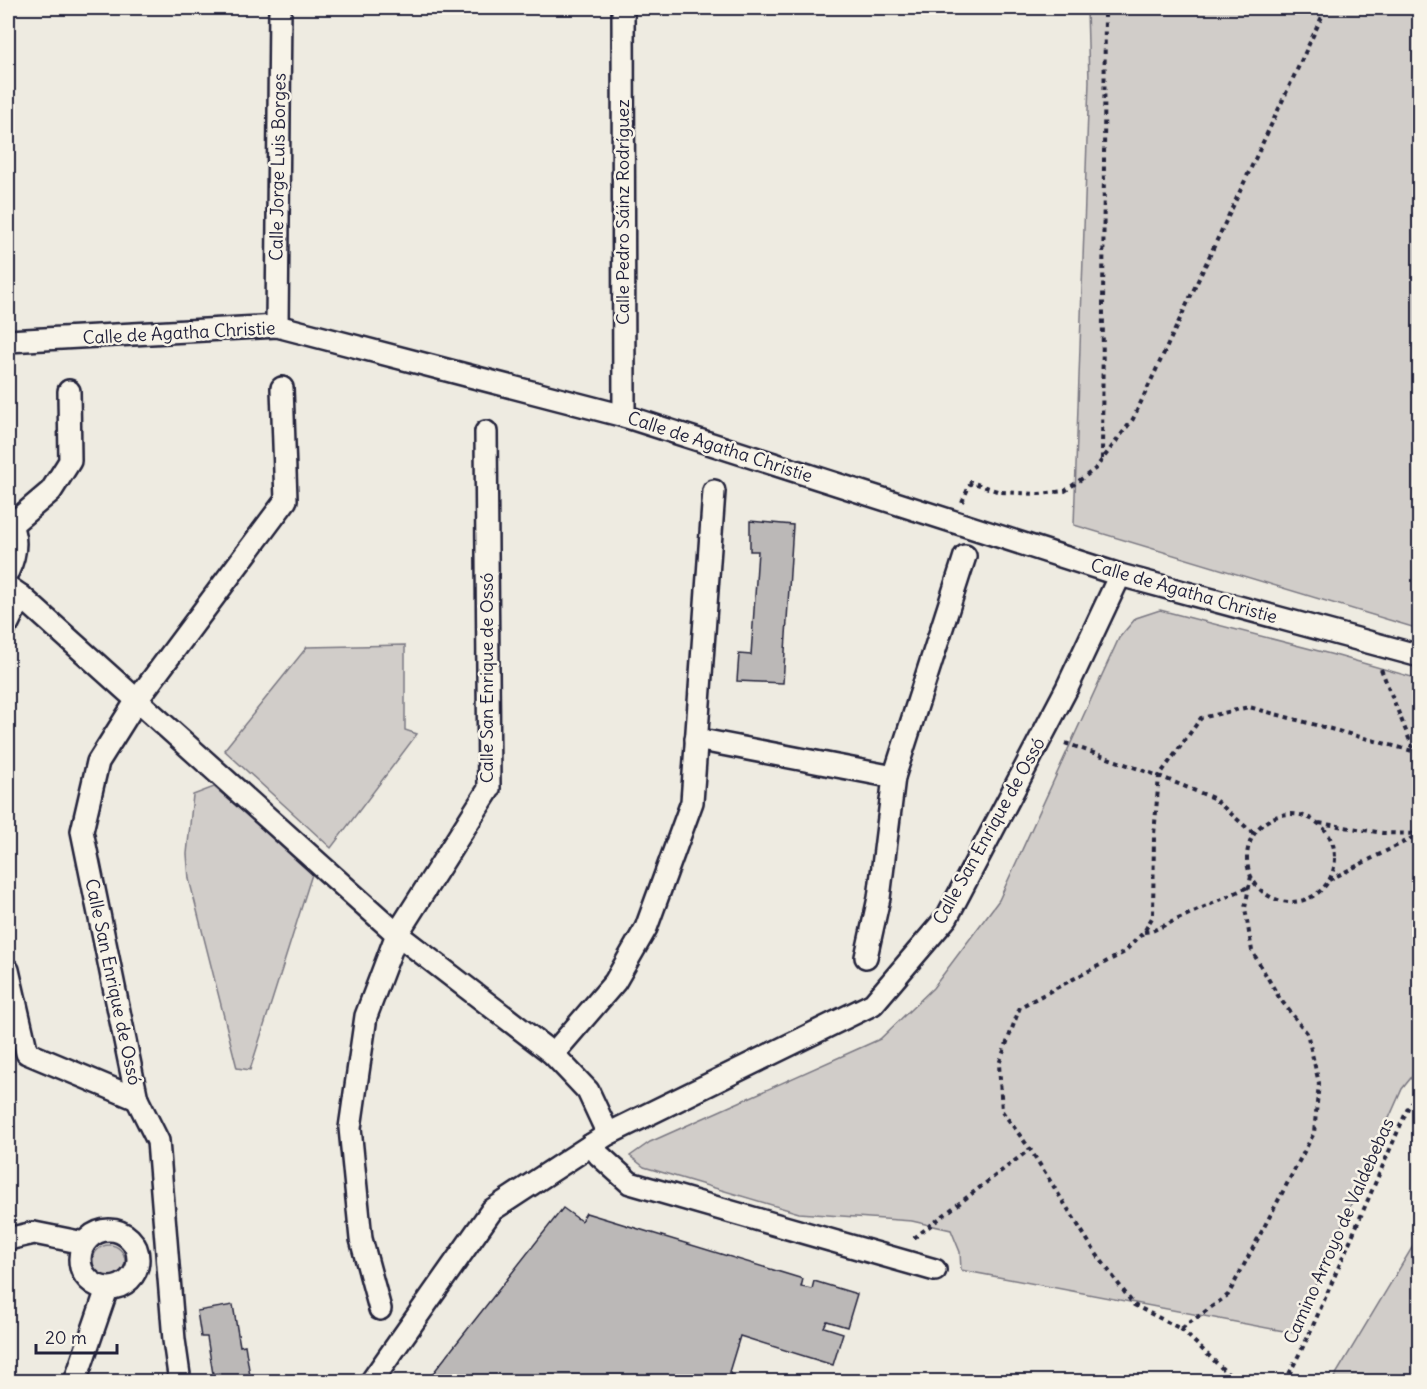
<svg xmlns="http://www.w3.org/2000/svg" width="1427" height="1389" viewBox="0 0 1427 1389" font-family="Delius,sans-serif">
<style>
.green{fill:#d1cdc9;stroke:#7a7882;stroke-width:1.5}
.building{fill:#bbb8b7;stroke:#22223b;stroke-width:1.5}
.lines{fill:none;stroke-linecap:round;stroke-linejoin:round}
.minor-casing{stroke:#22223b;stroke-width:26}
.path{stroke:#22223b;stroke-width:4;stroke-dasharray:4.5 4.5;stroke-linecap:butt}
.minor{stroke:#f7f3e8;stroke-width:21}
.labels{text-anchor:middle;stroke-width:5;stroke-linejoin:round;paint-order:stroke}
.street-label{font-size:18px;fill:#22223b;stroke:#f7f3e8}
</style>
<rect width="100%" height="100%" fill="#eeebe1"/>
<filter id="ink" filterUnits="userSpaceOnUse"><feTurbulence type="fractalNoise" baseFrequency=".0167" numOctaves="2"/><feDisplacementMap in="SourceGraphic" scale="12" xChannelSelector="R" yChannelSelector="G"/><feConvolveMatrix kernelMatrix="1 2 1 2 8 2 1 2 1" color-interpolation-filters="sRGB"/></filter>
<g filter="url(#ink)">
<g class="green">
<path d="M1087,8H1419V629L1074,525L1089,81Z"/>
<path d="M1160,610L1338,656L1419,679V1068L1402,1089L1294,1333L961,1270L960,1252L951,1230L912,1221L799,1213L644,1167L630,1156L650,1142L880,1039L933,988L999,900L1119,638L1136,618Z"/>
<path d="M405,645V730L417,734L331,848L224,750L307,647Z"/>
<path d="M214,787L313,871L250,1070L237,1068L189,879L187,854L193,795Z"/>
<path d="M1419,1236V1381H1332Z"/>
<circle cx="109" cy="1261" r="16"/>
</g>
<g class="building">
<path d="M750,521L793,525L783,683L737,681L739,654L751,655L758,551H750Z"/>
<path d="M563,1208L581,1221L586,1213L803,1279L801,1287L812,1289L814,1281L857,1294L847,1327L827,1321L824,1327L843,1333L833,1365L740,1336L729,1372L735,1377L732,1382H426Z"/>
<path d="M233,1305L240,1346L245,1345L251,1382H221L219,1373L213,1374L207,1337H201L197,1311Z"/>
</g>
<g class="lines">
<defs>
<g id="minor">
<path d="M623,8L624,416"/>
<path d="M277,326L280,8"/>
<path d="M8,341L277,326L624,416L1120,575L1420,656"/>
<path d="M8,520C18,536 16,554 8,571"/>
<path d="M11,525L51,491L70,461L69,391"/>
<path d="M8,587L21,596L397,934L553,1054L588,1091L608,1134"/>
<path d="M8,623L21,596"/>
<path d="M696,739L894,777"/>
<path d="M866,957L879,898L894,777L965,556"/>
<path d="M8,970L27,1053L137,1099"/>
<path d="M553,1054L615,982L646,928L692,802L714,491"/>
<path d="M591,1145L599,1155L630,1183L935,1270"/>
<circle cx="109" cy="1259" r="29"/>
<path d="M8,1239L34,1233L84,1243"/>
<path d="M380,1309L361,1239L350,1128L366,1016L397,934L489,789L486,432"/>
<path d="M75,1382L107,1289"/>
<path d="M180,1382L174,1340L158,1141L137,1099L82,831L98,762L137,700L286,500L282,388"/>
<path d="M371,1382L492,1210L608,1134L873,1004L947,917L1067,688L1120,575"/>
</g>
</defs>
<use href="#minor" class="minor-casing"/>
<g class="path">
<path d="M1102,459L1105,8"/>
<path d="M962,502L971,482L1000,492L1039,494L1065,491L1095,469L1133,419L1326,8"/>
<path d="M1381,669L1414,751"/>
<path d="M1065,743L1159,776L1213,798L1254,834"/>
<circle cx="1291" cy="858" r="44"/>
<path d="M1319,823L1383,833L1419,834"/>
<path d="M1251,876L1245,908L1252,951L1280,999L1307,1033L1319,1083L1314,1133L1228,1295L1181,1329L1134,1305L1095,1252L1030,1149L1002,1111L999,1064L1020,1007L1123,953L1144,932L1153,916L1154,835L1159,776L1201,718L1249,707L1420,753"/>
<path d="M1329,880L1420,834"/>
<path d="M1144,932L1152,931L1248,887"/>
<path d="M914,1238L1030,1149"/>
<path d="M1181,1329L1228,1374L1240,1382"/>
<path d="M1285,1382L1308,1337L1408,1108L1420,1092"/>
</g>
<use href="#minor" class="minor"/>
</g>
</g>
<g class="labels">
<g class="street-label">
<text transform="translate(278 167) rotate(-89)" y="6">Calle Jorge Luis Borges</text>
<text transform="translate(623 212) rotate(-90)" y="6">Calle Pedro Sáinz Rodríguez</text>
<text transform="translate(179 333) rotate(-3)" y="6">Calle de Agatha Christie</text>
<text transform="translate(720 447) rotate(18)" y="6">Calle de Agatha Christie</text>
<text transform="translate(1184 591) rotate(16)" y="6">Calle de Agatha Christie</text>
<text transform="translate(487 678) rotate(-90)" y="6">Calle San Enrique de Ossó</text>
<text transform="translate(989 831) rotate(-61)" y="6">Calle San Enrique de Ossó</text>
<text transform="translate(113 982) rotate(78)" y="6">Calle San Enrique de Ossó</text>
<text transform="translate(1339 1231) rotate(-66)" y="6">Camino Arroyo de Valdebebas</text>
</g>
</g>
<rect width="1427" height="1389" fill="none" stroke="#f7f3e8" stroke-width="30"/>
<rect x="15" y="15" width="1397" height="1359" fill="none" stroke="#22223b" stroke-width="2" filter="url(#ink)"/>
<path d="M36 1344v9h81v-9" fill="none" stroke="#22223b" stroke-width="3"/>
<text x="45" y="1344" font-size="18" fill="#22223b" stroke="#f7f3e8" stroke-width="4.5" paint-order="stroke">20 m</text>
</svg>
